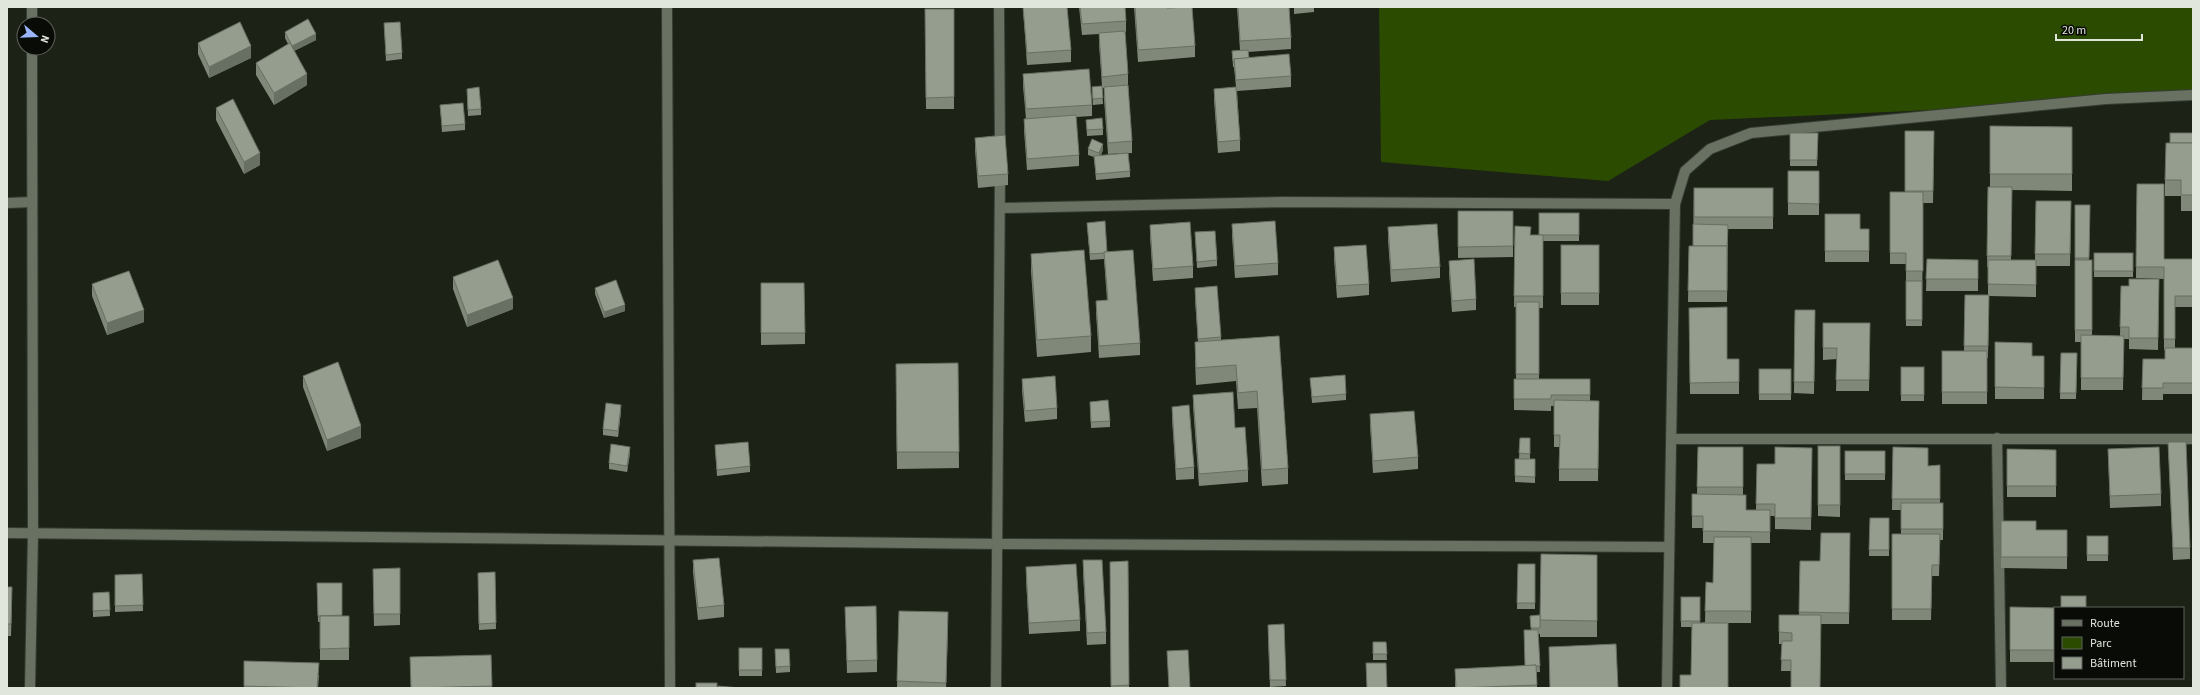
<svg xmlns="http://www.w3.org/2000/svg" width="2200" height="695" viewBox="0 0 2200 695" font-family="'Source Sans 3',sans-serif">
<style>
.green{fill:#2b4b00}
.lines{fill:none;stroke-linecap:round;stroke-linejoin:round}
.minor-casing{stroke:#363c33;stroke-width:12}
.tertiary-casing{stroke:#363c33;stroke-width:12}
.minor{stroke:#687162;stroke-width:10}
.tertiary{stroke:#687162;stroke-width:10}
.wall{fill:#80887a}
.shaded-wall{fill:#686f63}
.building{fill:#959e8e;stroke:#686f63}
</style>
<rect width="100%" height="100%" fill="#1c2316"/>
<path class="green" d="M1379,7H2193V98L1710,120L1608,181L1381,162Z"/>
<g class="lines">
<defs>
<g id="minor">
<path d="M32,7V24"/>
<path d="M999,7L1000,149"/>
<path d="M7,203L32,202"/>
<path d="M1001,208L1283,202L1675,204"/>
<path d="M1997,438L2001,688"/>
<path d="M1673,439H2193"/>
<path d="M7,533L999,544L1669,547"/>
<path d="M30,688L33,534L32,48"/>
<path d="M996,688L1000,173"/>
<path d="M1667,688L1675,204L1685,171L1710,149L1751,133L2106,99L2193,95"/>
</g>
<path id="tertiary" d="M667,7L670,688"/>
</defs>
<use href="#minor" class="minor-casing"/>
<use href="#tertiary" class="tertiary-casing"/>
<use href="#minor" class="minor"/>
<use href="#tertiary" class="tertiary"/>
</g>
<g class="wall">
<path d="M1023,7H1067L1071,50V62L1027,65Z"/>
<path d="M1079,7H1125L1126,21V32H1125L1128,74V86L1132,141V153L1108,154L1104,99V88H1102L1103,104L1093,105L1092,87L1102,86L1099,44V34L1082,35Z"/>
<path d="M1134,7H1167L1195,46V57L1138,62Z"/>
<path d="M1237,7H1289L1291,38V49L1248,52L1249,58L1291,76V87L1237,91L1240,140V151L1218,153L1214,100V89L1236,87L1234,67H1233L1232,51L1240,50Z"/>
<path d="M1294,7H1314V12L1294,14Z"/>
<path d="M925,9H954V109H926Z"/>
<path d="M384,23L402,53V59L386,61Z"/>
<path d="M285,32L316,40L294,51L307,85L274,105L256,75V63L288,44L285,38Z"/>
<path d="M198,43L251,58L209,78L198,54Z"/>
<path d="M1023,74L1092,105V116L1076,117L1079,155V166L1027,170L1024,131V119H1026L1023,86Z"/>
<path d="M467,89L481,109V115L468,116Z"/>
<path d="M440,105L465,124V130L442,132Z"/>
<path d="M216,108L260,165L244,174L216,120Z"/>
<path d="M1086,120L1103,129V135L1087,136Z"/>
<path d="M1990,126L2072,127V191L2012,190L2011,260H2035L2036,201H2071L2070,266H2036V297L1989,296L1988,358H1987V404H1942V351H1964L1965,295H1988V267H1987L1988,187H1990Z"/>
<path d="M1905,131H1934L1933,203H1923L1922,326H1906V264H1890V192H1905Z"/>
<path d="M1790,133H1818L1817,166H1790Z"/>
<path d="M975,138L1008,174V185L978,188L975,150Z"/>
<path d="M2193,143V211H2181V196H2165V180Z"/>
<path d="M1088,149L1103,150L1101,155L1130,171V177L1096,180L1094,157L1088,155Z"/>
<rect x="1788" y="171" width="31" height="44"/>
<path d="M2137,184L2164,259H2193V307H2175V348H2193V394H2163V400H2142L2143,359H2165V350H2164V279L2136,278Z"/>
<path d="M1694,188H1773V229H1728L1727,302H1688L1689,246H1693Z"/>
<path d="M2075,205H2090L2089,260H2092V335L2120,336L2121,286H2129L2159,279L2158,350L2129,349V339H2124L2123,390H2081V342H2075Z"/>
<path d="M1458,211H1513V257L1458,258Z"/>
<path d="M1579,213V241H1543V308H1539V379H1590V401H1599L1598,481H1559V447H1554V406H1551V411L1514,410V399L1516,379V307H1514L1515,226L1531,235H1539Z"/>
<path d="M1825,214L1860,229H1869V262H1825Z"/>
<path d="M1087,223L1107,252L1140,343V355L1099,358L1096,313V301L1107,300L1104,259L1090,260Z"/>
<path d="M1232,224L1278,263V275L1235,278L1232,236Z"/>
<path d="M1150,225L1193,266V278L1153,281L1150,236Z"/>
<path d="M1388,227L1440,267V278L1391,282L1388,239Z"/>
<path d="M1195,232L1217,260V266L1197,268Z"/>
<rect x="1561" y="245" width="38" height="60"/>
<path d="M1334,247L1369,284V295L1337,298L1334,259Z"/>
<rect x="2094" y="253" width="39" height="24"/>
<path d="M1031,254L1091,336V352L1037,357L1031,271Z"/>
<path d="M1927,259L1978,260V291H1926Z"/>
<path d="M1449,261L1476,299V310L1452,312L1449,273Z"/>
<path d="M453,277L513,309L467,327L453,289Z"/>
<path d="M761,283L805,333V344L761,345Z"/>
<path d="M92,284L144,322L107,335L92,296Z"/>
<path d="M595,288L625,311L604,318L595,294Z"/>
<path d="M1195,288L1221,337V340L1279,336L1288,468V484L1262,486L1257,408L1238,409L1236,381L1196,385L1195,359V342H1198L1195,299Z"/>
<path d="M1689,308L1727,359H1739V394H1690Z"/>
<path d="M1795,310H1815L1814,394L1794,393Z"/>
<path d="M1823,323H1870L1869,391H1836L1837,359L1823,360Z"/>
<path d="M1995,342L2032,356H2044V399H1995Z"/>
<path d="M2061,353H2077L2076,399H2060Z"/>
<path d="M958,363L959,468L897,469L896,364Z"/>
<rect x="1901" y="367" width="23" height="34"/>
<rect x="1759" y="369" width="32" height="31"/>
<path d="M303,376L361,438L327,451L303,387Z"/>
<path d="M1310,378L1346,394V400L1312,403Z"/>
<path d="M1022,379L1057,408V419L1025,422L1022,391Z"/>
<path d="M1193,395L1248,470V482L1199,486L1193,406Z"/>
<path d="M1090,402L1110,421V427L1091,428Z"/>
<path d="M1172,407L1194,467V479L1176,480L1172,418Z"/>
<path d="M621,411L618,437L603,435V429Z"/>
<path d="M1370,414L1418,457V469L1373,473L1370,425Z"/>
<path d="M1520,438H1530V459H1535V483L1515,482V459H1519Z"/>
<path d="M2168,442L2190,548V559L2173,560Z"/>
<path d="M715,445L750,466V472L717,476Z"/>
<path d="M1818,446H1840V517L1818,516Z"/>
<path d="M1698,447H1743V495L1746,510H1756L1757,464H1775L1812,448L1811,530L1775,529V516H1770V543H1751V623H1728L1691,675L1692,627H1681V597H1700V623L1705,622L1706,582L1713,583L1714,543H1703V528H1692V494H1697Z"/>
<path d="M1893,447L1928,466L1940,465V503H1943V540H1940L1939,576H1932L1931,620H1892V534H1901V510H1892Z"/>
<path d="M2007,449L2056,450V497H2007Z"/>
<path d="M2108,449L2161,494V506L2110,508Z"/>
<rect x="1845" y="451" width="40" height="29"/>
<path d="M630,453L627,472L609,469V463Z"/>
<path d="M1870,518H1889V556H1869Z"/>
<path d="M2001,521L2036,530H2067V569L2001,568Z"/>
<path d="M1850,533L1849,624H1821L1791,688V671H1781L1782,644H1779V615H1799L1800,561H1820Z"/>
<rect x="2087" y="536" width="21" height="25"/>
<path d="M1597,555V637H1540V634H1538L1540,672H1537V688H1455V669L1525,666L1531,630L1530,616L1540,615Z"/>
<path d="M693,560L724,605V617L698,620L693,572Z"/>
<path d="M1083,560L1106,632V644L1087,645L1083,572Z"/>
<path d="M1128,561L1129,688H1111L1110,562Z"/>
<path d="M1518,564H1535V609H1517Z"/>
<path d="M1026,567L1080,620V631L1029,634L1026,579Z"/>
<path d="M400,568V625L374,626L373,581Z"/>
<path d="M495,572L496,629L479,630L478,573Z"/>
<path d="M142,574L143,611L115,612V575Z"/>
<path d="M317,583L342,616H349V660H320V622H318Z"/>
<path d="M7,587L12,599L11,636H7Z"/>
<path d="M109,592L110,616L93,617V593Z"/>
<path d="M845,607L877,660V672L847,673Z"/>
<path d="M2010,607L2055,608V662H2010Z"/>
<path d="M899,611L948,624L946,688H893H897Z"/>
<path d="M1284,624L1286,686L1270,687L1268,631Z"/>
<path d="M1373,642H1386L1387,660H1373Z"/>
<path d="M1549,647L1618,688H1550Z"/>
<rect x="739" y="648" width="23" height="28"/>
<path d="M775,649L790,666V672L776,673Z"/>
<path d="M491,655L492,688H411Z"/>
<path d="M244,661L319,675L318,688H244Z"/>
</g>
<g class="shaded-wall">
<path d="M316,34V40L292,52V46Z"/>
<path d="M251,46V58L209,78V67Z"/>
<path d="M307,74V85L274,105V93Z"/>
<path d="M1103,144V150L1099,159V153Z"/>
<path d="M260,153V165L244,174V162Z"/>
<path d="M513,298V309L467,327V315Z"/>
<path d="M625,305V311L604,318V312Z"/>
<path d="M144,310V322L107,335V323Z"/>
<path d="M621,405V411L618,437V431Z"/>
<path d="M361,426V438L327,451V440Z"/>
<path d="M630,447V453L627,472V466Z"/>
<path d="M948,612V624L946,688Z"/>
</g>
<g class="building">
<path d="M1023,7H1067L1071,50L1027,53Z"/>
<path d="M1080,7H1125L1126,21L1082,24Z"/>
<path d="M1135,7H1167V8L1192,7L1195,46L1138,50Z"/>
<path d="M1238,7H1289L1291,38L1240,41Z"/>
<path d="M925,9H954V97L926,98Z"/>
<path d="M308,19L316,34L292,46L285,32Z"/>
<path d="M240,22L251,46L209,67L198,43Z"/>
<path d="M400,22L402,53L386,55L384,23Z"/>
<path d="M1125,31L1128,74L1102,77L1099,33Z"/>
<path d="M290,43L307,74L274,93L256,63Z"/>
<path d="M1248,50L1249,58L1234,59L1235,61H1233L1232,51Z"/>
<path d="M1289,54L1291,76L1236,80L1234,59Z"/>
<path d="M1089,69L1092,105L1026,109L1023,74Z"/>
<path d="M1128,85L1132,141L1108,143L1104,87Z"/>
<path d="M1102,86L1103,98L1093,99L1092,87Z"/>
<path d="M479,87L481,109L468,110L467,89Z"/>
<path d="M1236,87L1240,140L1218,142L1214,89Z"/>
<path d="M233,99L260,153L244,162L216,108Z"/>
<path d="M463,103L465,124L442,126L440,105Z"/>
<path d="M1076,115L1079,155L1027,159L1024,119Z"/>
<path d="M1102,118L1103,129L1087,130L1086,120Z"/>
<path d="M1990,126L2072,127V174H1990Z"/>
<path d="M1905,131H1934L1933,191H1905Z"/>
<path d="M1790,133H1818L1817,160H1790Z"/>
<rect x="2170" y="133" width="23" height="10"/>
<path d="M1005,135L1008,174L978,176L975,138Z"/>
<path d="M1092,139L1103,144L1099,153L1088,149Z"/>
<path d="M2166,143H2193V195H2181V180H2165Z"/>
<path d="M1128,153L1130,171L1096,174L1094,156Z"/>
<path d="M1788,171H1819V204L1788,203Z"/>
<path d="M2137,184H2164V259H2193V296H2175V339H2164V267H2136Z"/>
<path d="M1988,187H2012L2011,256H1987Z"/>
<rect x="1694" y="188" width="79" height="29"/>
<path d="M1890,192H1923V271H1906V253H1890Z"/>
<path d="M2036,201H2071L2070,254H2035Z"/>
<path d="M2075,205H2090L2089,258H2075Z"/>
<path d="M1458,211H1513V246L1458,247Z"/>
<rect x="1539" y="213" width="40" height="22"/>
<path d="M1825,214H1860V229H1869V251H1825Z"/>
<path d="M1105,221L1107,252H1104V253L1090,254L1087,223Z"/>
<path d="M1275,221L1278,263L1235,266L1232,224Z"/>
<path d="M1190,222L1193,266L1153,269L1150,225Z"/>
<path d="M1437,224L1440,267L1391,270L1388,227Z"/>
<path d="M1693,224L1728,225L1727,248V246H1693Z"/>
<path d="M1515,226L1531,227L1530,235H1543V296H1514Z"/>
<path d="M1215,231L1217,260L1197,262L1195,232Z"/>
<path d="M1366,245L1369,284L1337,286L1334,247Z"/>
<rect x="1561" y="245" width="38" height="48"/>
<path d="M1689,246H1727V291H1688Z"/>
<path d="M1084,250L1091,336L1037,340L1031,254Z"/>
<path d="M1133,250L1140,343L1099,346L1096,301L1108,300L1104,252Z"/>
<rect x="2094" y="253" width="39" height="18"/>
<path d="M1474,259L1476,299L1452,301L1449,261Z"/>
<path d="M1927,259L1978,260V279H1926Z"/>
<path d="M498,260L513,298L467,315L453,277Z"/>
<path d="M1988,260H2036V285L1988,284Z"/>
<rect x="2075" y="260" width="17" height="70"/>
<path d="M129,271L144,310L107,323L92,284Z"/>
<path d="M2129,279H2159L2158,338H2129V327H2120L2121,286H2129Z"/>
<path d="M616,280L625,305L604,312L595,288Z"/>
<rect x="1906" y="281" width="16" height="39"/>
<path d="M761,283H804L805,333H761Z"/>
<path d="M1217,286L1221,337L1198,339L1195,288Z"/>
<path d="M1965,295H1989L1988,346H1964Z"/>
<rect x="1516" y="302" width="23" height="72"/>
<path d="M1727,307V359H1739V382L1690,383L1689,308Z"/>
<path d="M1795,310H1815L1814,382H1794Z"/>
<path d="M1823,323H1870L1869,380H1836L1837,348H1823Z"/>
<path d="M2081,335L2124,336L2123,378H2081Z"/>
<path d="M1279,336L1288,468L1262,470L1257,391L1238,393L1236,365L1196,368L1195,342Z"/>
<path d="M1995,342L2032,343V356H2044V388L1995,387Z"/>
<path d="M2165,348H2193V383H2163V388H2142L2143,359H2165Z"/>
<rect x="1942" y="351" width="45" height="41"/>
<path d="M2061,353H2077L2076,393H2060Z"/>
<path d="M338,362L361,426L327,440L303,376Z"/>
<path d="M958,363L959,452H897L896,364Z"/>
<rect x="1901" y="367" width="23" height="28"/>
<rect x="1759" y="369" width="32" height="25"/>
<path d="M1345,375L1346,394L1312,397L1310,378Z"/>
<path d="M1055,376L1057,408L1025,411L1022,379Z"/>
<path d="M1514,379H1590V395H1551V399H1514Z"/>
<path d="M1233,392L1235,428L1245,427L1248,470L1199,474L1193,395Z"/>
<path d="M1108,400L1110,421L1091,422L1090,402Z"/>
<path d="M1554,400L1599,401L1598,469H1559L1560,435H1554Z"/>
<path d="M606,403L621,405L618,431L603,429Z"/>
<path d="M1189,405L1194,467L1176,469L1172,407Z"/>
<path d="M1414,411L1418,457L1373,461L1370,414Z"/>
<path d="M1520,438H1530V454L1519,453Z"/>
<path d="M748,442L750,466L717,470L715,445Z"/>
<path d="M2168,442H2186L2190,548H2173Z"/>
<path d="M611,444L630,447L627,466L609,463Z"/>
<rect x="1818" y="446" width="22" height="59"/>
<path d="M1698,447H1743V487H1697Z"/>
<path d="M1775,447L1812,448L1811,518H1775V504H1756L1757,464H1775Z"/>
<path d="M1893,447L1928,448V466L1940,465V499H1892Z"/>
<path d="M2159,447L2161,494L2110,496L2108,449Z"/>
<path d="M2007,449L2056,450V486H2007Z"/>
<rect x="1845" y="451" width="40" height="23"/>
<path d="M1515,459H1535V477L1515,476Z"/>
<path d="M1692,494L1746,495V510H1770V532L1703,531V516H1692Z"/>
<rect x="1901" y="503" width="42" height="26"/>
<path d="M1870,518H1889V550H1869Z"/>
<path d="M2001,521H2036V530H2067V557H2001Z"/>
<path d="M1821,533H1850L1849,613L1799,612L1800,561H1820Z"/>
<path d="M1892,534H1940L1939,565H1932L1931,609H1892Z"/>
<rect x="2087" y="536" width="21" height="19"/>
<path d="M1714,537H1751V611H1705L1706,582L1713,583Z"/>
<path d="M1541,554L1597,555V621L1540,620Z"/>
<path d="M719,558L724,605L698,608L693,560Z"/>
<path d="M1083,560H1102L1106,632L1087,633Z"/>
<path d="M1128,561L1129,685L1111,686L1110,562Z"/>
<path d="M1076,564L1080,620L1029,623L1026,567Z"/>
<path d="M1518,564H1535V603H1517Z"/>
<path d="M400,568V614H374L373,569Z"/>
<path d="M495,572L496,623L479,624L478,573Z"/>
<path d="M142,574L143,605L115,606V575Z"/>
<path d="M317,583H342V615L318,616Z"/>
<path d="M7,587H12L11,624H7Z"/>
<path d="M109,592L110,610L93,611V593Z"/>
<rect x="2061" y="596" width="25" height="12"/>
<rect x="1681" y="597" width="19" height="24"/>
<path d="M876,606L877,660L847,661L845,607Z"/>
<path d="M2010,607L2057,608H2055V650H2010Z"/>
<path d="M899,611L948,612L946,683L897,681Z"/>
<path d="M1540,615V628H1531L1530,616Z"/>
<path d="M1779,615H1821L1820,688H1782H1791V660H1781L1782,641H1792V633L1779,632Z"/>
<path d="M320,616H349V648L320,649Z"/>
<path d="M1692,623H1728V688H1680V675H1691Z"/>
<path d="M1284,624L1286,680H1270L1268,625Z"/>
<path d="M1524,630H1538L1540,666H1536V665L1525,666Z"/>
<path d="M1373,642H1386L1387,654H1373Z"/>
<path d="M1616,644L1618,688H1550L1549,647Z"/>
<rect x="739" y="648" width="23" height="22"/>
<path d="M775,649H789L790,666L776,667Z"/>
<path d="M1188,650L1190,688H1169L1167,651Z"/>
<path d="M491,655L492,686L411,688L410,657Z"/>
<path d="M244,661L319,663L317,688L244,686Z"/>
<path d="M1366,663H1386L1387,688H1367Z"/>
<path d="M1536,665L1537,685L1456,688L1455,669Z"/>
<rect x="696" y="683" width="21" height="5"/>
<path d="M718,686L740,688H718Z"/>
</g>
<rect width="2200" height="695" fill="none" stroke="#e1e6dd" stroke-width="16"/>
<rect x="2054" y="607" width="130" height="72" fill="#080b06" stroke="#5f635c"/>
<rect x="2062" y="620" width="20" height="6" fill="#687162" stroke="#5f635c"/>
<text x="2090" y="627" font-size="12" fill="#e1e6dd">Route</text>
<rect x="2062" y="637" width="20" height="12" fill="#2b4b00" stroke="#5f635c"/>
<text x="2090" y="647" font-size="12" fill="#e1e6dd">Parc</text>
<rect x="2062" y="657" width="20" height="12" fill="#959e8e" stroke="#5f635c"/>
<text x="2090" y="667" font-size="12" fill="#e1e6dd">Bâtiment</text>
<g transform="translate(36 36) rotate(109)"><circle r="19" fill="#080b06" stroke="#5f635c"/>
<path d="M0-3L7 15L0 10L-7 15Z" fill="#9ab5fd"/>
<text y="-6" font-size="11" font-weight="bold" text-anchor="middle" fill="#e1e6dd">N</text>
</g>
<path d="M2056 34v6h86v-6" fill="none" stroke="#e1e6dd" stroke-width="2"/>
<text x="2062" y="34" font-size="12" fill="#e1e6dd" stroke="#080b06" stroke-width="3" paint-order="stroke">20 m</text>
</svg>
